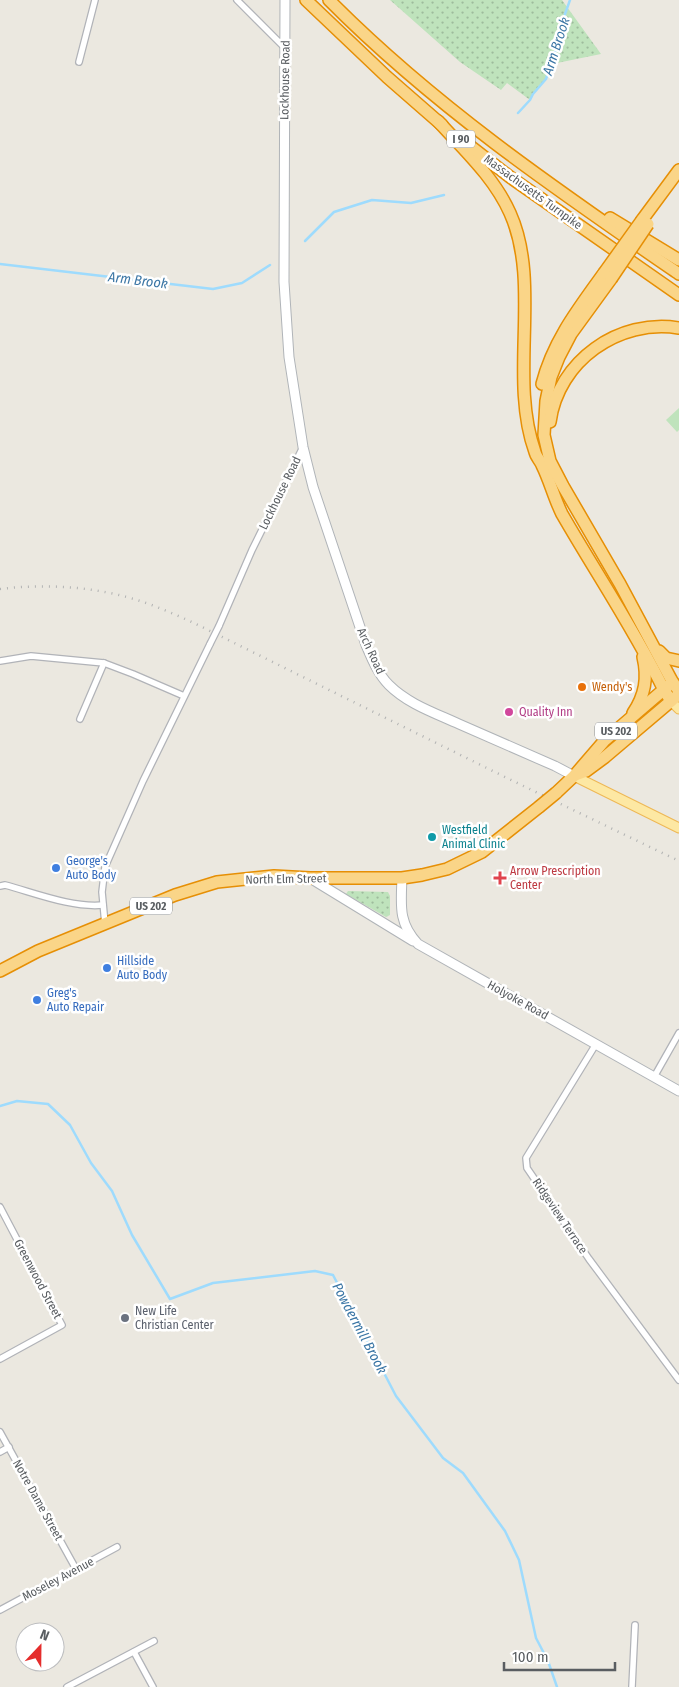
<svg xmlns="http://www.w3.org/2000/svg" width="679" height="1687" viewBox="0 0 679 1687" font-family="'Fira Sans Condensed',sans-serif">
<style>
.park{fill:url(#park-dots)}
.pitch{fill:#bfe3bc}
.lines{fill:none;stroke-linecap:round;stroke-linejoin:round}
.stream{stroke:#9edbfd;stroke-width:2.5}
.street-casing{stroke:#b1b3b8;stroke-width:8}
.secondary-casing{stroke:#b0b4b8;stroke-width:11}
.primary-casing{stroke:#eeb856;stroke-width:11}
.highway-casing{stroke:#e68f05;stroke-width:14}
.street{stroke:#fff;stroke-width:5.5}
.secondary{stroke:#fff;stroke-width:9}
.primary{stroke:#fde8a3;stroke-width:9}
.highway{stroke:#fad588;stroke-width:11}
.rail{stroke:#b1b2b2;stroke-width:2.5;stroke-dasharray:1 6;stroke-linecap:butt}
.street-bridge-casing{stroke:#b1b3b8;stroke-width:8;stroke-linecap:butt}
.highway-bridge-casing{stroke:#e68f05;stroke-width:14;stroke-linecap:butt}
.street-bridge{stroke:#fff;stroke-width:5.5}
.highway-bridge{stroke:#fad588;stroke-width:11}
.food-dot{fill:#e8710a;stroke:#fff;stroke-width:2}
.hotel-dot{fill:#d1479c;stroke:#fff;stroke-width:2}
.culture-dot{fill:#0f9aa8;stroke:#fff;stroke-width:2}
.shop-dot{fill:#3f7fe0;stroke:#fff;stroke-width:2}
.health-dot{fill:#e0444e;stroke:#fff;stroke-width:2}
.worship-dot{fill:#6b7280;stroke:#fff;stroke-width:2}
.labels{text-anchor:middle;stroke-width:5;stroke-linejoin:round;paint-order:stroke}
.shield{fill:#fff;stroke:#8b8e90;stroke-width:1}
.shield-label{font-size:11px;font-weight:bold;fill:#595d61}
.street-label{font-size:12px;fill:#595d61;stroke:#fff}
.food-label{font-size:12px;fill:#c56008;stroke:#fff;text-anchor:start}
.hotel-label{font-size:12px;fill:#b23c85;stroke:#fff;text-anchor:start}
.culture-label{font-size:12px;fill:#0d838f;stroke:#fff;text-anchor:start}
.shop-label{font-size:12px;fill:#366cbe;stroke:#fff;text-anchor:start}
.health-label{font-size:12px;fill:#be3a42;stroke:#fff;text-anchor:start}
.worship-label{font-size:12px;fill:#5b616d;stroke:#fff;text-anchor:start}
.water-label{font-size:14px;font-style:italic;fill:#3b76a5;stroke:#fff}
</style>
<defs>
<pattern id="park-dots" width="8" height="8" patternUnits="userSpaceOnUse" patternTransform="scale(1.25)"><rect width="8" height="8" fill="#bfe3bc"/><path d="M2 2h.1M6 6h.1" fill="none" stroke="#9ebb9c" stroke-width="1.8" stroke-linecap="round"/></pattern>
</defs>
<rect width="100%" height="100%" fill="#ebe8e0"/>
<g class="park">
<path d="M390,0H562L601,54L557,63L551,60L546,79L533,94L530,100L507,83L501,90L460,62Z"/>
<path d="M348,891L388,892L390,896V915L386,917L346,894Z"/>
</g>
<path class="pitch" d="M679,408V430L677,432L666,420Z"/>
<g class="lines">
<g class="stream">
<path d="M518,113L530,100L533,94L546,79L559,41L565,14L570,0"/>
<path d="M305,241L334,212L372,200L411,203L444,195"/>
<path d="M0,264L213,289L242,283L270,265"/>
<path d="M0,1106L17,1101L48,1104L70,1125L91,1163L112,1191L132,1235L170,1299L213,1283L315,1271L333,1275L396,1396L443,1458L463,1473L505,1531L519,1560L536,1638L548,1661L557,1687"/>
</g>
<defs>
<g id="street">
<path d="M237,0L285,48"/>
<path d="M79,62L95,0"/>
<path d="M219,626L252,550L303,447"/>
<path d="M0,661L31,656L104,663L133,674L184,696"/>
<path d="M80,719L104,663"/>
<path d="M0,886L5,885C35,893 72,908 103,905"/>
<path d="M105,924L102,892L105,867L143,781L210,644"/>
<path d="M596,1044L526,1158L527,1168L589,1259L679,1380"/>
<path d="M654,1077L679,1033"/>
<path d="M0,1207L62,1325L0,1359"/>
<path d="M0,1432L76,1569"/>
<path d="M0,1452L9,1447"/>
<path d="M0,1610L117,1547"/>
<path d="M134,1652L153,1687"/>
<path d="M67,1687L154,1641"/>
<path d="M632,1687L635,1625"/>
</g>
<g id="secondary">
<path d="M285,0L284,282L289,357L303,447L313,487L366,645C372,659 378,674 389,685C408,704 435,713 459,724C491,738 523,752 555,766L574,776"/>
<path d="M310,878L413,941"/>
<path d="M402,878C401,905 398,923 418,944L679,1091"/>
</g>
<g id="primary">
<path d="M671,701L679,709"/>
<path d="M574,776L679,828"/>
</g>
<g id="highway">
<path d="M306,0L387,77L442,125"/>
<path d="M329,0C434,106 557,190 679,274"/>
<path d="M438,121C464,150 494,177 510,213C542,284 508,377 535,452C536,457 540,460 542,465C550,481 554,498 562,514C596,573 634,629 664,690L671,701"/>
<path d="M465,142L510,177L679,295"/>
<path d="M610,218L679,260"/>
<path d="M642,220L679,170"/>
<path d="M611,279L571,334L559,357L551,377L546,401L544,435L550,461L563,486L620,584L672,681L679,691"/>
<path d="M542,384C553,341 578,309 604,273"/>
<path d="M550,422C558,361 619,318 679,328"/>
<path d="M659,651L666,658L679,661"/>
<path d="M633,713C645,695 648,678 643,657"/>
<path d="M575,775L586,771L605,757L677,696"/>
<path d="M556,793L574,776L605,740L668,686"/>
<path d="M0,971L38,951L175,895L217,882L274,876L310,878H402L422,875L447,869L482,852L539,807"/>
</g>
</defs>
<use href="#street" class="street-casing"/>
<use href="#secondary" class="secondary-casing"/>
<use href="#primary" class="primary-casing"/>
<use href="#highway" class="highway-casing"/>
<use href="#street" class="street"/>
<use href="#secondary" class="secondary"/>
<use href="#primary" class="primary"/>
<use href="#highway" class="highway"/>
<path class="rail" d="M0,589C50,583 102,587 149,604C165,610 181,617 196,624L509,779L679,861"/>
<defs>
<path id="street-bridge" d="M210,644L219,626"/>
<g id="highway-bridge">
<path d="M604,273L642,220"/>
<path d="M611,279L648,224"/>
<path d="M539,807L556,793"/>
</g>
</defs>
<use href="#street-bridge" class="street-bridge-casing"/>
<use href="#highway-bridge" class="highway-bridge-casing"/>
<use href="#street-bridge" class="street-bridge"/>
<use href="#highway-bridge" class="highway-bridge"/>
</g>
<circle class="food-dot" cx="582" cy="687" r="5"/>
<circle class="hotel-dot" cx="509" cy="712" r="5"/>
<circle class="culture-dot" cx="432" cy="837" r="5"/>
<g class="shop-dot">
<circle cx="56" cy="868" r="5"/>
<circle cx="107" cy="968" r="5"/>
<circle cx="37" cy="1000" r="5"/>
</g>
<path class="health-dot" d="M497.5 870.5h5v5h5v5h-5v5h-5v-5h-5v-5h5z"/>
<circle class="worship-dot" cx="125" cy="1318" r="5"/>
<g class="labels">
<g class="shield">
<rect x="447" y="130.5" width="28" height="17" rx="4"/>
<rect x="595" y="722.5" width="42" height="17" rx="4"/>
<rect x="130" y="897.5" width="42" height="17" rx="4"/>
</g>
<g class="shield-label">
<text x="461" y="143">I 90</text>
<text x="616" y="735">US 202</text>
<text x="151" y="910">US 202</text>
</g>
<g class="street-label">
<text transform="translate(285 80) rotate(-89)" y="4">Lockhouse Road</text>
<text transform="translate(533 192) rotate(36)" y="4">Massachusetts Turnpike</text>
<text transform="translate(280 493) rotate(-64)" y="4">Lockhouse Road</text>
<text transform="translate(371 651) rotate(65)" y="4">Arch Road</text>
<text transform="translate(286 879) rotate(-1)" y="4">North Elm Street</text>
<text transform="translate(518 1000) rotate(29)" y="4">Holyoke Road</text>
<text transform="translate(560 1216) rotate(56)" y="4">Ridgeview Terrace</text>
<text transform="translate(38 1279) rotate(62)" y="4">Greenwood Street</text>
<text transform="translate(38 1500) rotate(61)" y="4">Notre Dame Street</text>
<text transform="translate(58 1579) rotate(-28)" y="4">Moseley Avenue</text>
</g>
<g class="food-label">
<text x="592" y="691">Wendy's</text>
</g>
<g class="hotel-label">
<text x="519" y="716">Quality Inn</text>
</g>
<g class="culture-label">
<text x="442" y="834">Westfield<tspan x="442" dy="14">Animal Clinic</tspan></text>
</g>
<g class="shop-label">
<text x="66" y="865">George's<tspan x="66" dy="14">Auto Body</tspan></text>
<text x="117" y="965">Hillside<tspan x="117" dy="14">Auto Body</tspan></text>
<text x="47" y="997">Greg's<tspan x="47" dy="14">Auto Repair</tspan></text>
</g>
<g class="health-label">
<text x="510" y="875">Arrow Prescription<tspan x="510" dy="14">Center</tspan></text>
</g>
<g class="worship-label">
<text x="135" y="1315">New Life<tspan x="135" dy="14">Christian Center</tspan></text>
</g>
<g class="water-label">
<text transform="translate(556 46) rotate(-72)" y="5">Arm Brook</text>
<text transform="translate(138 280) rotate(7)" y="5">Arm Brook</text>
<text transform="translate(360 1328) rotate(62)" y="5">Powdermill Brook</text>
</g>
</g>
<g transform="translate(40 1647) rotate(22)"><circle r="24" fill="#ffffff" stroke="#bdbec0"/>
<path d="M0-4L9 19L0 12L-9 19Z" fill="#e52d2c"/>
<text y="-8" font-size="14" font-weight="bold" text-anchor="middle" fill="#595d61">N</text>
</g>
<path d="M504 1662v8h111v-8" fill="none" stroke="#595d61" stroke-width="2.5"/>
<text x="512" y="1662" font-size="15" fill="#595d61" stroke="#ffffff" stroke-width="4" paint-order="stroke">100 m</text>
</svg>
